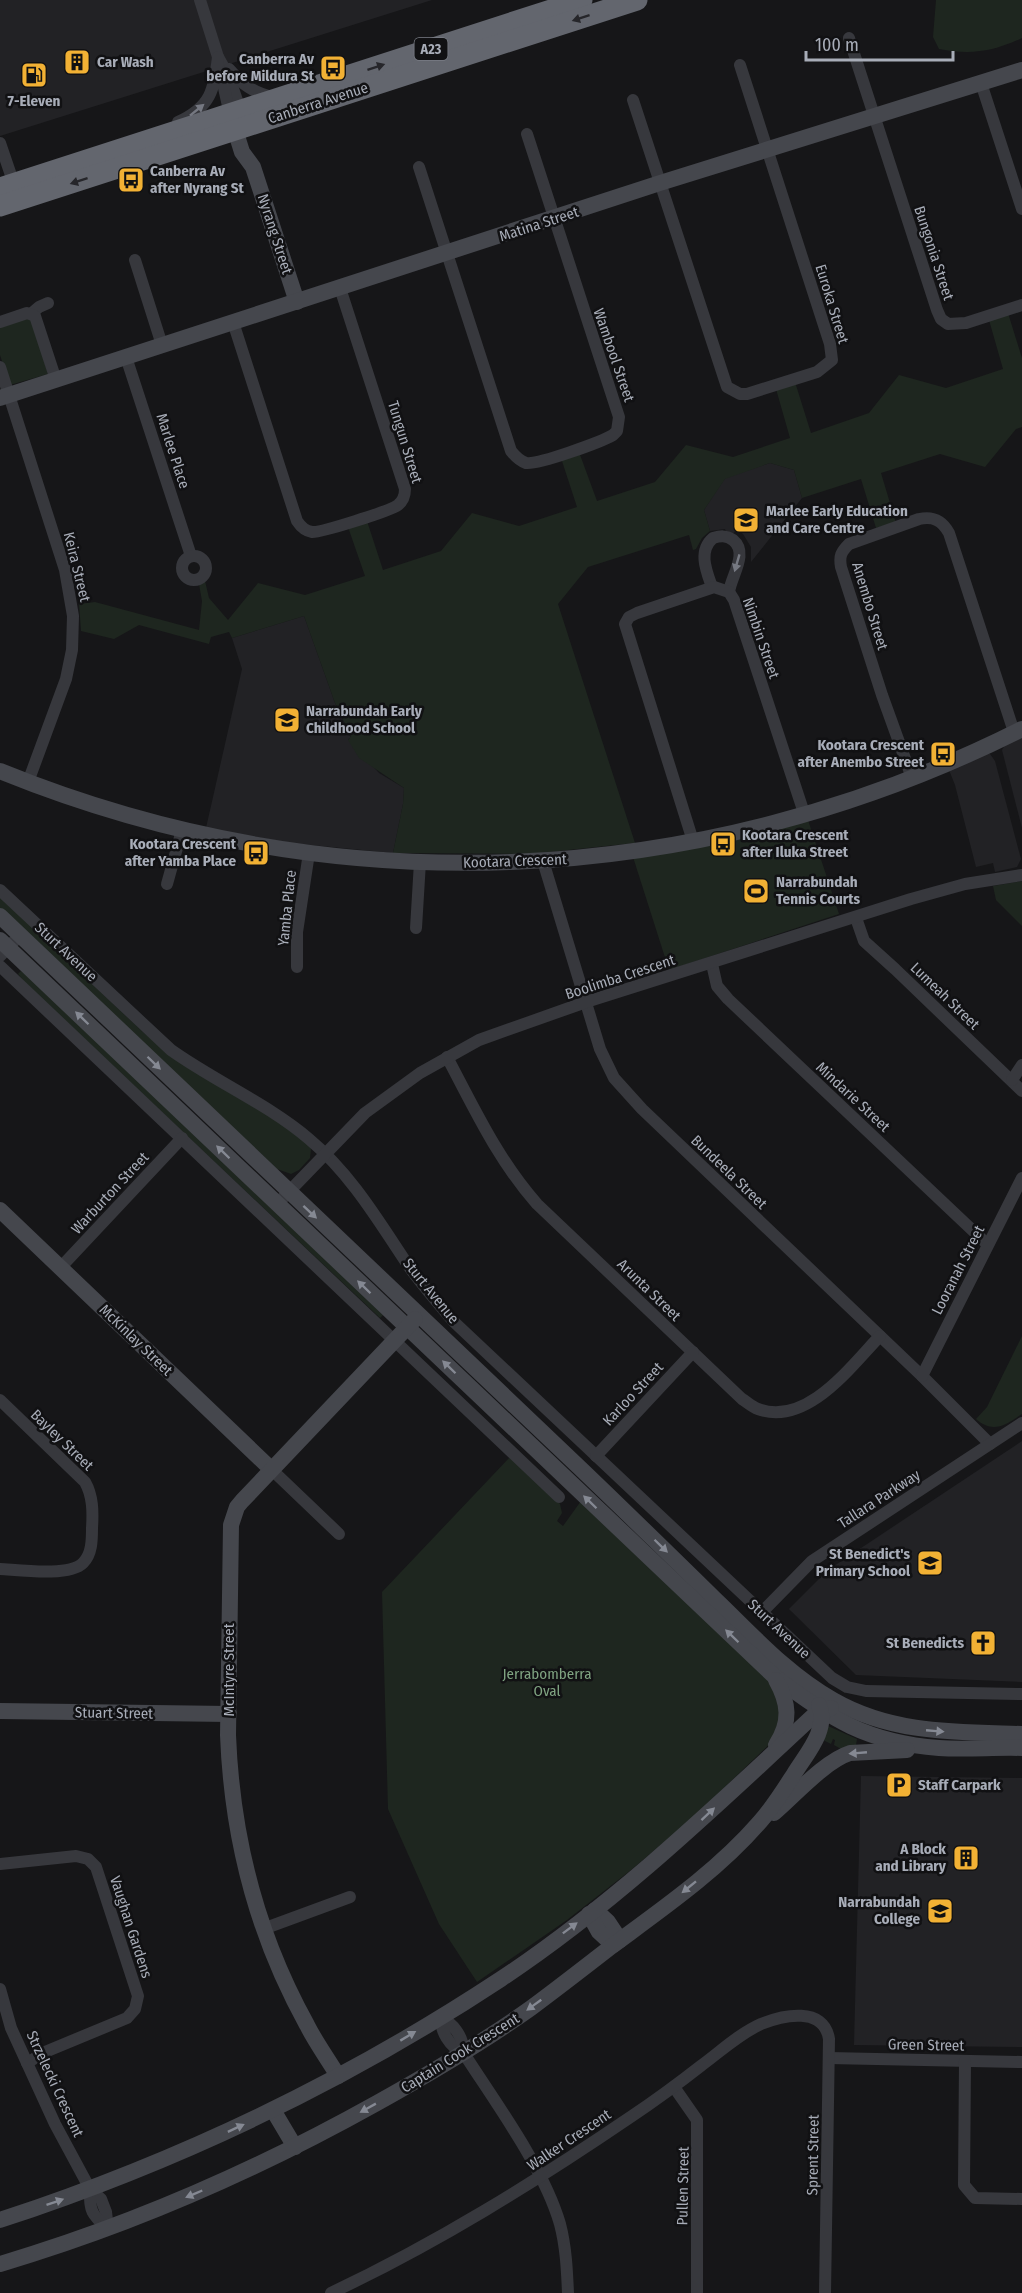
<svg xmlns="http://www.w3.org/2000/svg" width="1022" height="2293" viewBox="0 0 1022 2293" font-family="'Fira Sans Condensed',sans-serif">
<style>
.built{fill:#222225}
.green{fill:#1e261f}
.lines{fill:none;stroke-linecap:round;stroke-linejoin:round}
.street{stroke:#37383d;stroke-width:12}
.secondary{stroke:#45474d;stroke-width:16}
.highway{stroke:#63666e;stroke-width:21}
.oneway{fill:#26262a}
.oneway2{fill:#757881}
.oneway3{fill:#858993}
.labels{text-anchor:middle;stroke-width:5;stroke-linejoin:round;paint-order:stroke}
.shield{fill:#111113;stroke:#7b7e86;stroke-width:1.5}
.shield-label{font-size:14px;font-weight:bold;fill:#a8adb8}
.poi-label{font-size:15px;font-weight:bold;fill:#a8adb8;stroke:#111113;text-anchor:end}
.street-label{font-size:15px;fill:#a8adb8;stroke:#111113}
.park-label{font-size:15px;fill:#7fa381;stroke:#111113}
</style>
<rect width="100%" height="100%" fill="#161618"/>
<g class="built">
<path d="M0,0H432L0,136Z"/>
<path d="M770,463L794,470L802,498L751,562V547L743,534L738,530L730,535L727,534L725,529L710,531L704,510L725,478Z"/>
<path d="M304,616L335,703L351,738L348,739L379,773L404,788L403,804L393,853L290,843L206,828L242,669L232,638Z"/>
<path d="M1022,735V828L1002,750L1006,743Z"/>
<path d="M985,754H990L995,761L1021,859L1017,867L995,872L993,863L976,867L955,785L949,770Z"/>
<path d="M1022,1441V1682L856,1675L789,1609L828,1570Z"/>
<path d="M861,1776L1022,1778V2047L854,2045Z"/>
</g>
<g class="green">
<path d="M936,0H1022V38C992,52 971,55 939,49L933,37Z"/>
<path d="M1008,313L1022,358V427L1016,429L985,467L940,454L881,473L896,523L876,528L861,479L802,498L794,470L770,463L725,479L704,510L710,531L702,538L696,549L693,550L689,535L588,567L558,604L635,843L530,854L393,853L403,804L404,788L359,758L348,740L351,737L335,703L304,616L232,638L229,632L211,637L209,644L139,625L114,639L81,631L79,604L95,602L199,630L202,601L199,584L205,581L209,598L228,620L258,583L305,595L365,576L348,527L367,521L383,570L441,551L472,513L519,526L577,507L561,458L579,452L597,501L655,482L686,445L733,457L790,438L776,389L795,382L811,433L869,413L899,375L946,388L1003,369L989,320Z"/>
<path d="M24,317L32,320L48,374L10,385L0,355V325Z"/>
<path d="M808,820L839,914L669,970L633,857Z"/>
<path d="M1022,881V926L996,900L993,886Z"/>
<path d="M0,897L144,1033L175,1058L269,1115L309,1145L311,1149L310,1158L299,1170L291,1174L277,1169L0,908Z"/>
<path d="M21,971L31,978L383,1315L380,1318L26,984L18,974Z"/>
<path d="M1022,1336V1414C1006,1425 993,1434 976,1419L987,1407Z"/>
<path d="M511,1456L560,1504L562,1513L557,1521L563,1526L581,1501L772,1684L784,1711L772,1742L689,1821L631,1870L567,1920L477,1982L439,1924L388,1809L382,1592Z"/>
<path d="M828,1726L857,1739L856,1745L841,1749L834,1745L835,1740L833,1739L831,1744L821,1739Z"/>
</g>
<g class="lines">
<g class="street">
<path d="M200,0L218,57L229,77L241,112"/>
<path d="M849,38L937,310L941,319L948,324L966,323L1022,305"/>
<path d="M229,69C242,84 253,93 273,97"/>
<path d="M220,70L230,115"/>
<path d="M981,83L1022,209"/>
<path d="M633,100L727,387L740,394H747L817,372L832,360L830,344L740,65"/>
<path d="M178,122C211,107 214,90 218,57"/>
<path d="M0,143L15,187"/>
<path d="M419,167L511,451C515,456 520,461 526,463C538,465 601,442 613,435L617,431L619,417L527,134"/>
<path d="M135,260L162,345"/>
<path d="M32,313L39,307L48,303"/>
<path d="M0,322L27,313L35,316L56,380"/>
<path d="M233,322L297,521C301,527 305,531 312,532C320,533 390,511 398,505C403,501 405,495 405,489L340,288"/>
<path d="M126,357L191,556"/>
<path d="M0,367L65,570L73,616L72,650L66,679L28,782"/>
<circle cx="194" cy="568" r="12"/>
<path d="M712,587C706,570 698,551 713,538C720,536 726,535 733,540C749,553 731,576 729,592"/>
<path d="M912,778L882,695L841,567C839,556 841,552 849,544L919,519C933,516 942,520 949,533L1014,732"/>
<path d="M693,841L625,624L629,617L637,613L714,587L729,592L734,600L804,813"/>
<path d="M543,861L600,1049L614,1078L642,1109L922,1376L990,1444"/>
<path d="M167,884L182,830"/>
<path d="M0,890L171,1050C216,1082 268,1104 309,1139C352,1175 379,1222 410,1268C423,1286 439,1304 453,1321L832,1678L847,1687L866,1691L1022,1694"/>
<path d="M856,918L864,941L895,969L1022,1091"/>
<path d="M416,928L420,862"/>
<path d="M0,956L20,935"/>
<path d="M712,964L717,986L728,999L987,1244"/>
<path d="M0,966L559,1497"/>
<path d="M297,967V932L309,853"/>
<path d="M447,1057C474,1108 498,1160 537,1204L742,1399C747,1402 752,1407 758,1409C807,1427 851,1366 880,1336"/>
<path d="M1012,1080L1022,1065"/>
<path d="M277,1204L365,1113L420,1073L479,1040L586,1002L911,899L965,884L1022,875"/>
<path d="M60,1268L182,1138"/>
<path d="M922,1376L1022,1178"/>
<path d="M0,1400L85,1482C93,1496 93,1512 92,1528C92,1540 92,1554 83,1563C69,1577 19,1570 0,1569"/>
<path d="M596,1456L693,1352"/>
<path d="M271,1469L339,1534"/>
<path d="M762,1612L812,1561L1022,1423"/>
<path d="M0,1864L76,1856L88,1859L96,1867L138,1996L135,2009L127,2018L45,2052L27,2063"/>
<path d="M263,1929L350,1897"/>
<path d="M0,1989L11,2028L55,2124L90,2189L101,2199L106,2212L108,2229"/>
<path d="M440,2017C441,2031 449,2047 463,2052C495,2102 544,2168 560,2224C566,2247 567,2270 568,2293"/>
<path d="M440,2017C453,2023 464,2037 463,2052"/>
<path d="M829,2058L1022,2062"/>
<path d="M965,2061L964,2185L975,2198L1022,2199"/>
<path d="M674,2087L697,2120V2293"/>
<path d="M90,2189C89,2211 92,2215 108,2229"/>
<path d="M331,2293C437,2243 535,2182 632,2116C656,2100 679,2083 702,2065C721,2051 739,2034 761,2024C783,2015 824,2006 829,2039L825,2293"/>
</g>
<g class="secondary">
<path d="M232,120L242,152L253,167L297,302"/>
<path d="M0,398L660,183L1022,70"/>
<path d="M0,771C334,907 700,891 1022,729"/>
<path d="M0,916C193,1100 387,1284 580,1468C627,1513 674,1559 720,1604C755,1638 790,1676 833,1700C892,1734 956,1732 1022,1734"/>
<path d="M0,940L774,1676C830,1719 868,1743 939,1748C967,1750 995,1747 1022,1748"/>
<path d="M0,1210L271,1469"/>
<path d="M776,1680C789,1703 791,1722 776,1745"/>
<path d="M0,1711L229,1714"/>
<path d="M774,1813C795,1795 825,1761 850,1753L907,1750"/>
<path d="M595,1910L608,1922L620,1940"/>
<path d="M589,1914L599,1932L613,1945"/>
<path d="M338,2076C328,2059 316,2043 307,2025C257,1935 232,1838 228,1735L231,1525L237,1507L242,1501L415,1319"/>
<path d="M273,2110L295,2147"/>
<path d="M0,2220C177,2162 345,2082 501,1979C614,1904 713,1809 812,1717L831,1708"/>
<path d="M0,2264C132,2225 257,2170 377,2103C429,2074 482,2043 531,2008C558,1988 585,1967 612,1946C662,1909 717,1871 758,1824C772,1809 783,1791 794,1774C806,1754 829,1730 819,1705"/>
</g>
<g class="highway">
<path d="M0,188L582,0"/>
<path d="M0,206L637,0"/>
</g>
</g>
<defs><path id="oneway-solid" d="M-6-.8H1V-3.2L6.5 0L1 3.2V.8H-6Z" transform="scale(1.5)"/></defs>
<g class="oneway">
<use href="#oneway-solid" transform="translate(581 18) rotate(162)"/>
<use href="#oneway-solid" transform="translate(376 67) rotate(-18)"/>
<use href="#oneway-solid" transform="translate(79 181) rotate(162)"/>
</g>
<g class="oneway2">
<use href="#oneway-solid" transform="translate(197 110) rotate(-39)"/>
<use href="#oneway-solid" transform="translate(737 563) rotate(106)"/>
</g>
<g class="oneway3">
<use href="#oneway-solid" transform="translate(82 1018) rotate(-136)"/>
<use href="#oneway-solid" transform="translate(154 1063) rotate(44)"/>
<use href="#oneway-solid" transform="translate(223 1152) rotate(-136)"/>
<use href="#oneway-solid" transform="translate(310 1212) rotate(43)"/>
<use href="#oneway-solid" transform="translate(364 1287) rotate(-136)"/>
<use href="#oneway-solid" transform="translate(449 1367) rotate(-136)"/>
<use href="#oneway-solid" transform="translate(590 1502) rotate(-136)"/>
<use href="#oneway-solid" transform="translate(661 1546) rotate(44)"/>
<use href="#oneway-solid" transform="translate(732 1636) rotate(-136)"/>
<use href="#oneway-solid" transform="translate(935 1731) rotate(5)"/>
<use href="#oneway-solid" transform="translate(858 1753) rotate(175)"/>
<use href="#oneway-solid" transform="translate(708 1814) rotate(-43)"/>
<use href="#oneway-solid" transform="translate(689 1887) rotate(141)"/>
<use href="#oneway-solid" transform="translate(570 1928) rotate(-37)"/>
<use href="#oneway-solid" transform="translate(534 2005) rotate(144)"/>
<use href="#oneway-solid" transform="translate(408 2036) rotate(-31)"/>
<use href="#oneway-solid" transform="translate(368 2108) rotate(151)"/>
<use href="#oneway-solid" transform="translate(236 2128) rotate(-25)"/>
<use href="#oneway-solid" transform="translate(194 2194) rotate(157)"/>
<use href="#oneway-solid" transform="translate(55 2202) rotate(-19)"/>
</g>
<defs>
<symbol id="building-square" viewBox="-11 -11 22 22"><rect x="-9" y="-9" width="18" height="18" rx="4" fill="#f2b134" stroke="#111113"/><path d="M-4-6H4V6H1V3H-1V6H-4ZM-2.5-4.3h1.7v1.8h-1.7ZM.8-4.3h1.7v1.8H.8ZM-2.5-1h1.7V.8h-1.7ZM.8-1h1.7V.8H.8Z" fill="#111"/></symbol>
<symbol id="bus-square" viewBox="-11 -11 22 22"><rect x="-9" y="-9" width="18" height="18" rx="4" fill="#f2b134" stroke="#111113"/><path d="M-5-6H5V4H4V6H2V4H-2V6H-4V4H-5ZM-3.5-4V0h7V-4ZM-3.5 1.2v1.5H-2V1.2ZM2 1.2v1.5H3.5V1.2Z" fill="#111"/></symbol>
<symbol id="fuel-square" viewBox="-11 -11 22 22"><rect x="-9" y="-9" width="18" height="18" rx="4" fill="#f2b134" stroke="#111113"/><path d="M-5.5-6h7V0h2V4h1.3V-2.5L3-4.5l.8-.8L6-3V5H2.5V1h-1V6h-7ZM-4.2-4.7v3.2H.2V-4.7Z" fill="#111"/></symbol>
<symbol id="school-square" viewBox="-11 -11 22 22"><rect x="-9" y="-9" width="18" height="18" rx="4" fill="#f2b134" stroke="#111113"/><path d="M0-5L7-2L0 1L-7-2ZM-4 1L0 2.5L4 1V4Q0 6-4 4Z" fill="#111"/></symbol>
<symbol id="stadium-square" viewBox="-11 -11 22 22"><rect x="-9" y="-9" width="18" height="18" rx="4" fill="#f2b134" stroke="#111113"/><path d="M0-5a6.5 5 0 1 0 0 10a6.5 5 0 1 0 0-10ZM-3.5-1.8h7v3.6h-7Z" fill="#111"/></symbol>
<symbol id="church-square" viewBox="-11 -11 22 22"><rect x="-9" y="-9" width="18" height="18" rx="4" fill="#f2b134" stroke="#111113"/><path d="M-1.2-6h2.4v3.5h3.3v2.4h-3.3V6h-2.4V-.1h-3.3v-2.4h3.3Z" fill="#111"/></symbol>
<symbol id="parking-square" viewBox="-11 -11 22 22"><rect x="-9" y="-9" width="18" height="18" rx="4" fill="#f2b134" stroke="#111113"/><path d="M-3.5-5.5H1a3.5 3.5 0 0 1 0 7H-1V5.5H-3.5ZM-1-3.4V-.6H.8a1.4 1.4 0 0 0 0-2.8Z" fill="#111"/></symbol>
</defs>
<g fill-rule="evenodd">
<use href="#building-square" x="62" y="47" width="30" height="30"/>
<use href="#bus-square" x="318" y="53" width="30" height="30"/>
<use href="#fuel-square" x="19" y="60" width="30" height="30"/>
<use href="#bus-square" x="116" y="165" width="30" height="30"/>
<use href="#school-square" x="731" y="505" width="30" height="30"/>
<use href="#school-square" x="272" y="705" width="30" height="30"/>
<use href="#bus-square" x="928" y="739" width="30" height="30"/>
<use href="#bus-square" x="708" y="829" width="30" height="30"/>
<use href="#bus-square" x="241" y="838" width="30" height="30"/>
<use href="#stadium-square" x="741" y="876" width="30" height="30"/>
<use href="#school-square" x="915" y="1548" width="30" height="30"/>
<use href="#church-square" x="968" y="1628" width="30" height="30"/>
<use href="#parking-square" x="884" y="1770" width="30" height="30"/>
<use href="#building-square" x="951" y="1843" width="30" height="30"/>
<use href="#school-square" x="925" y="1896" width="30" height="30"/>
</g>
<g class="labels">
<rect class="shield" x="414.5" y="38" width="33" height="22" rx="4.5"/>
<g class="shield-label">
<text x="431" y="54">A23</text>
</g>
<g class="poi-label">
<text x="314" y="64">Canberra Av<tspan x="314" dy="17">before Mildura St</tspan></text>
<text x="97" y="67" text-anchor="start">Car Wash</text>
<text x="34" y="106" text-anchor="middle">7-Eleven</text>
<text x="150" y="176" text-anchor="start">Canberra Av<tspan x="150" dy="17">after Nyrang St</tspan></text>
<text x="766" y="516" text-anchor="start">Marlee Early Education<tspan x="766" dy="17">and Care Centre</tspan></text>
<text x="306" y="716" text-anchor="start">Narrabundah Early<tspan x="306" dy="17">Childhood School</tspan></text>
<text x="924" y="750">Kootara Crescent<tspan x="924" dy="17">after Anembo Street</tspan></text>
<text x="742" y="840" text-anchor="start">Kootara Crescent<tspan x="742" dy="17">after Iluka Street</tspan></text>
<text x="236" y="849">Kootara Crescent<tspan x="236" dy="17">after Yamba Place</tspan></text>
<text x="776" y="887" text-anchor="start">Narrabundah<tspan x="776" dy="17">Tennis Courts</tspan></text>
<text x="910" y="1559">St Benedict's<tspan x="910" dy="17">Primary School</tspan></text>
<text x="964" y="1648">St Benedicts</text>
<text x="918" y="1790" text-anchor="start">Staff Carpark</text>
<text x="946" y="1854">A Block<tspan x="946" dy="17">and Library</tspan></text>
<text x="920" y="1907">Narrabundah<tspan x="920" dy="17">College</tspan></text>
</g>
<g class="street-label">
<text transform="translate(318 103) rotate(-18)" y="5">Canberra Avenue</text>
<text transform="translate(539 224) rotate(-18)" y="5">Matina Street</text>
<text transform="translate(275 234) rotate(72)" y="5">Nyrang Street</text>
<text transform="translate(934 253) rotate(72)" y="5">Bungonia Street</text>
<text transform="translate(832 304) rotate(73)" y="5">Euroka Street</text>
<text transform="translate(614 355) rotate(71)" y="5">Wambool Street</text>
<text transform="translate(405 442) rotate(73)" y="5">Tungun Street</text>
<text transform="translate(173 451) rotate(72)" y="5">Marlee Place</text>
<text transform="translate(77 567) rotate(76)" y="5">Keira Street</text>
<text transform="translate(870 606) rotate(73)" y="5">Anembo Street</text>
<text transform="translate(761 638) rotate(71)" y="5">Nimbin Street</text>
<text transform="translate(515 861) rotate(-2)" y="5">Kootara Crescent</text>
<text transform="translate(287 908) rotate(-84)" y="5">Yamba Place</text>
<text transform="translate(66 952) rotate(43)" y="5">Sturt Avenue</text>
<text transform="translate(620 977) rotate(-18)" y="5">Boolimba Crescent</text>
<text transform="translate(945 996) rotate(44)" y="5">Lumeah Street</text>
<text transform="translate(853 1097) rotate(43)" y="5">Mindarie Street</text>
<text transform="translate(729 1172) rotate(44)" y="5">Bundeela Street</text>
<text transform="translate(110 1193) rotate(-47)" y="5">Warburton Street</text>
<text transform="translate(958 1270) rotate(-63)" y="5">Looranah Street</text>
<text transform="translate(649 1290) rotate(44)" y="5">Arunta Street</text>
<text transform="translate(431 1291) rotate(51)" y="5">Sturt Avenue</text>
<text transform="translate(136 1340) rotate(44)" y="5">McKinlay Street</text>
<text transform="translate(633 1394) rotate(-47)" y="5">Karloo Street</text>
<text transform="translate(62 1440) rotate(44)" y="5">Bayley Street</text>
<text transform="translate(879 1499) rotate(-33)" y="5">Tallara Parkway</text>
<text transform="translate(779 1629) rotate(43)" y="5">Sturt Avenue</text>
<text transform="translate(229 1670) rotate(-90)" y="5">McIntyre Street</text>
<text transform="translate(114 1713) rotate(1)" y="5">Stuart Street</text>
<text transform="translate(131 1927) rotate(72)" y="5">Vaughan Gardens</text>
<text transform="translate(926 2045) rotate(1)" y="5">Green Street</text>
<text transform="translate(460 2053) rotate(-32)" y="5">Captain Cook Crescent</text>
<text transform="translate(55 2084) rotate(65)" y="5">Strzelecki Crescent</text>
<text transform="translate(569 2140) rotate(-34)" y="5">Walker Crescent</text>
<text transform="translate(813 2155) rotate(-89)" y="5">Sprent Street</text>
<text transform="translate(683 2186) rotate(-89)" y="5">Pullen Street</text>
</g>
<g class="park-label">
<text x="547" y="1679">Jerrabomberra<tspan x="547" dy="17">Oval</tspan></text>
</g>
</g>
<path d="M806 51v9h147v-9" fill="none" stroke="#a8adb8" stroke-width="3"/>
<text x="815" y="51" font-size="18" fill="#a8adb8" stroke="#111113" stroke-width="4.5" paint-order="stroke">100 m</text>
</svg>
